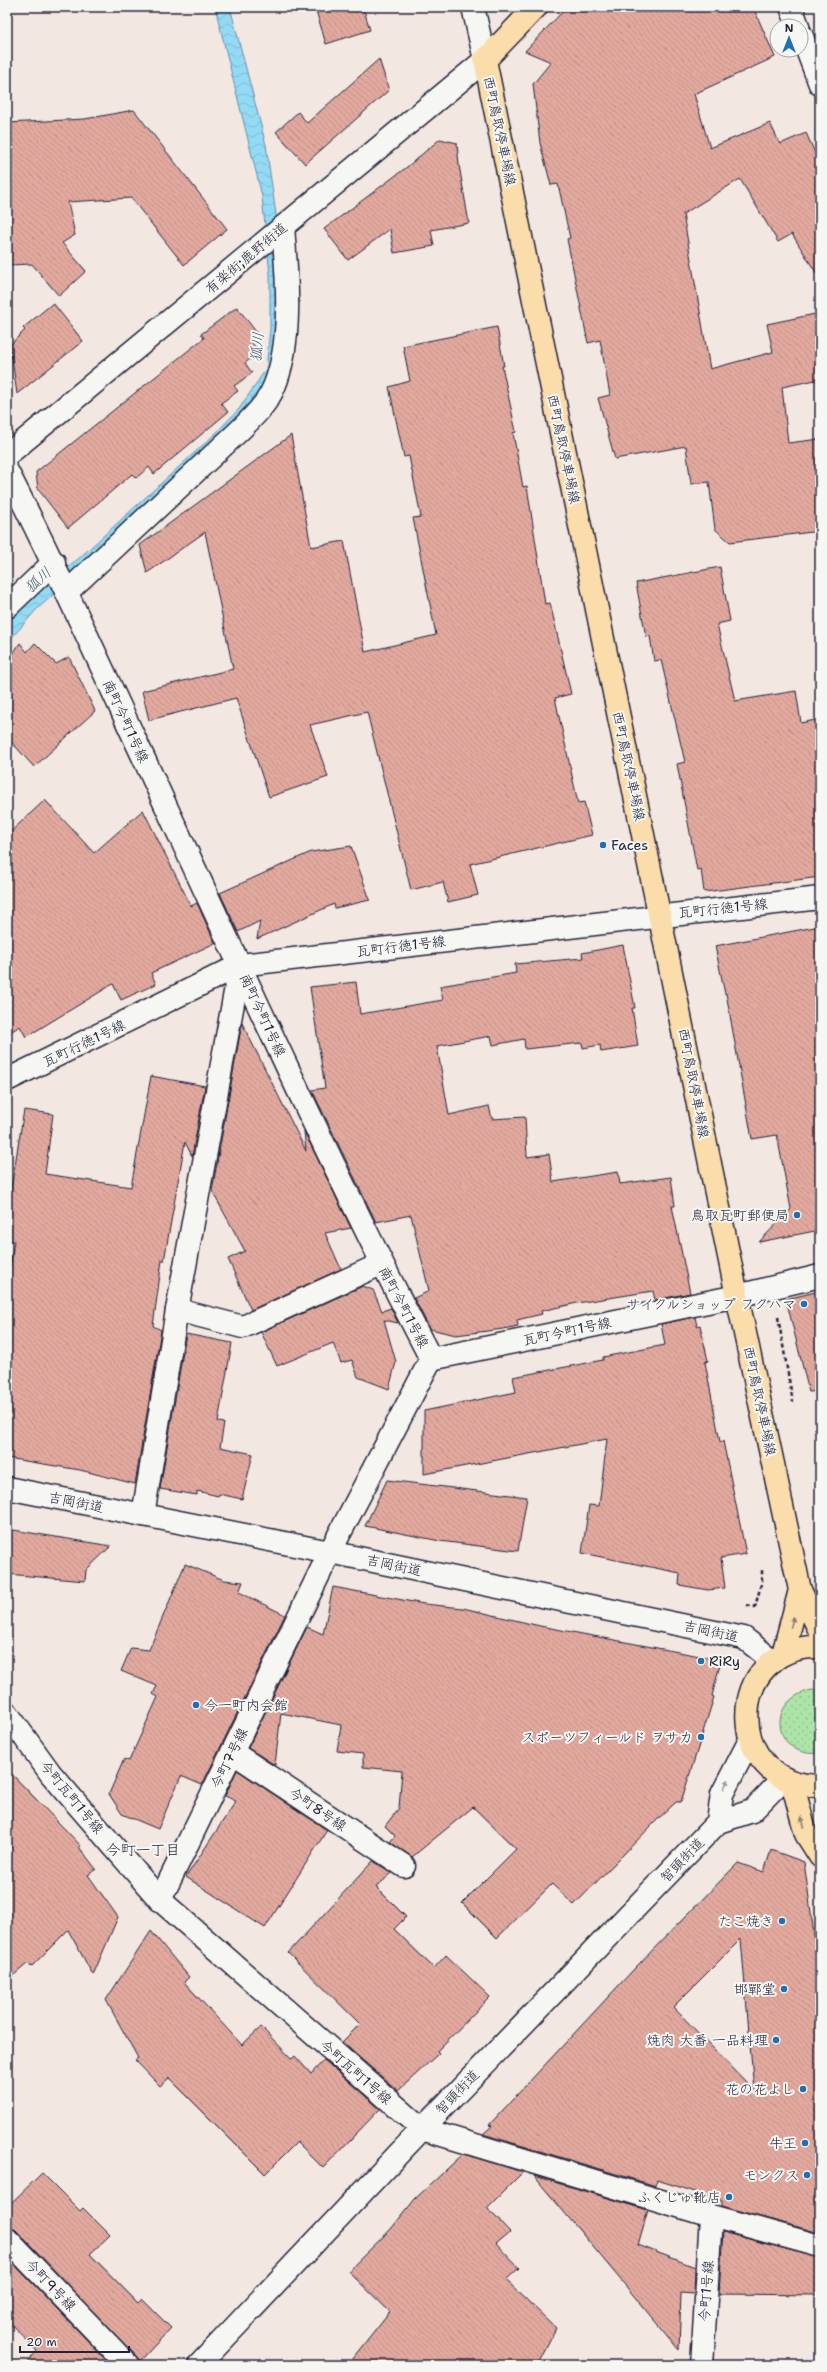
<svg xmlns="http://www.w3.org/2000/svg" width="827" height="2372" viewBox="0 0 827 2372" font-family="'Shantell Sans','Klee One',sans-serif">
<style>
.grass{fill:url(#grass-dots);stroke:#688371}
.water{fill:url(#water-waves);stroke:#6690ab}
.building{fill:url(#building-back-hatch);stroke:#22223b;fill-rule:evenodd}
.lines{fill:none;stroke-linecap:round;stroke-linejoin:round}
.minor-casing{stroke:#22223b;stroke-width:25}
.major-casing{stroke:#22223b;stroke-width:25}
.path{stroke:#22223b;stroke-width:2.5;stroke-dasharray:4 3;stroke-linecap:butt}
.minor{stroke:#f6f6f2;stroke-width:22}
.major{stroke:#fbddab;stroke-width:22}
.oneway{fill:#8e8073}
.oneway2{fill:#9797a0}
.poi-dot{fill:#1f6fb2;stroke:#f6f6f2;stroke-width:1.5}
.labels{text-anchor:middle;stroke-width:4;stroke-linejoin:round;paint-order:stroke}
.street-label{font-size:14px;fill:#22223b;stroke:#f6f6f2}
.poi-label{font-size:14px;fill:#22223b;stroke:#f6f6f2;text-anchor:end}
.water-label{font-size:15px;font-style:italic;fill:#445973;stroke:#f6f6f2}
.neighbourhood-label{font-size:15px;fill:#22223b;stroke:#f6f6f2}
</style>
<defs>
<pattern id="grass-dots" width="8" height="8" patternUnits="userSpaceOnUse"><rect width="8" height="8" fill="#ade4a7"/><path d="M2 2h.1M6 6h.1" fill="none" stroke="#95c391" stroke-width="1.8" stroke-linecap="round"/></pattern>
<pattern id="water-waves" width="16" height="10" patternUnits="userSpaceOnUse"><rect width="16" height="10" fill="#93daf5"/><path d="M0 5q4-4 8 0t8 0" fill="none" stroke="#7ebbd3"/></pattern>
<pattern id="building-back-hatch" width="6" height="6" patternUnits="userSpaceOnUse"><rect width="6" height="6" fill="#e2a99e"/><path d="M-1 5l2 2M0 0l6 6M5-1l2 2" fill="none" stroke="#c29189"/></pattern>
</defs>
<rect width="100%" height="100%" fill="#f2e7e1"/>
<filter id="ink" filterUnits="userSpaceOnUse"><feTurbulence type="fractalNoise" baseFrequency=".025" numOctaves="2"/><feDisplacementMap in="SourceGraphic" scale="8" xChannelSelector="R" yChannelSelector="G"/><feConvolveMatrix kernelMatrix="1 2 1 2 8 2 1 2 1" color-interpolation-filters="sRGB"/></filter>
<g filter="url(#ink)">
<path class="grass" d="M812,1690L820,1691V1753C774,1759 763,1700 812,1690Z"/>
<path class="water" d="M215,7H230L266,145L283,263L274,376L248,414L114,541L36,610L7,643V623L43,583L77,560L215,434L239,409L266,369L270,329V275L262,196Z"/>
<g class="building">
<path d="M315,7H363L370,30L326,44Z"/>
<path d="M567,7H753L775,57L694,94L710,148L770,123L780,144L806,133L820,164V279L792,234L778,242L740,179L683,214L710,369L773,352L767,324L820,313V379L782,387L788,443L820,439V531L730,542L715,529L709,482L691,484L686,446L615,459L598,398L610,395L600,340L588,343L567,239L570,238L558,184L551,185L540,143L533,84L551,62L525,51Z"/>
<path d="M379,59L389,90L305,164L276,132L298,112L307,123Z"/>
<path d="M134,110L227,229L184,265L131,198L68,202L75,235L62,243L86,271L59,296L32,264L9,265L7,123L85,119Z"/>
<path d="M440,139L457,143L459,165L469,223L431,230L434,246L394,253L390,229L348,260L324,229L407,167Z"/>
<path d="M53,303L83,341L17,394L10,345L25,330L23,328Z"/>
<path d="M237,307L260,337L252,343L259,352L245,363L252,373L234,386L238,391L221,403L228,412L154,474L149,467L136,478L132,474L68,528L38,489L36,472L204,338L201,334Z"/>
<path d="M497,327L504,366H502L516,432L513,433L523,487L527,486L545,604L550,603L571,694L555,698L578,803L584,802L592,835L470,864L478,895L448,902L443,882L411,890L367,712L310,725L328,777L269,797L236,698L149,720L142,691L233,669L205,532L147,573L140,545L291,435L311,547L344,541L365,652L436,635L413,518L421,517L409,456L404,457L389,387L410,381L403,346Z"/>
<path d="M720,567L730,621L717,624L735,701L796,691L801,723L820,719V877L704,892L701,869L697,870L677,764L685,762L661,660L654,661L650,636L646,637L636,583Z"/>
<path d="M20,643L27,652L35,643L56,664L69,657L95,711L34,767L7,737V663Z"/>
<path d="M45,800L94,853L143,810L191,906L197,903L215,943L151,973L156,984L121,1000L113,984L26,1037L20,1026L7,1034V835Z"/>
<path d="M351,846L370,900L335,908L334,904L257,939L260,921L238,932L220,893L311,852Z"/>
<path d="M820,926V1230L759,1242L791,1209L777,1135L752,1139L726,993L725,994L715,946Z"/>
<path d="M623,945L635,1008H632L638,1046L601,1052L600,1045L583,1048L582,1043L525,1049L524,1039L493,1045L491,1036L437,1046L449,1115L489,1106L492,1119L525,1117L527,1157L549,1154L553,1182L618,1172L620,1184L671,1177L675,1206H672L690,1293L655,1300L653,1291L577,1303L541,1311L542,1314L517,1320L518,1326L503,1329L456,1335L430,1329L414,1298L429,1291L411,1215L376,1222L312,1090L325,1088L310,987L356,982L360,1014L443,1000L440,986L516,973L515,964L583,958L582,953Z"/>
<path d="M242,1023L306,1151L304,1131L351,1228L325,1233L341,1269L251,1310L228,1259L245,1251L212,1191Z"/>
<path d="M151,1076L205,1086L192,1156L185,1142L164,1261L162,1260L153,1326L161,1330L135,1484L80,1470L7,1458V1287L14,1241L7,1240V1213L24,1110L53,1114L45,1174L131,1187Z"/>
<path d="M363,1286L373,1290L382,1311L391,1308L398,1323L384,1320L396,1362L389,1389L358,1377L352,1360L341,1363L333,1343L277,1366L261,1332Z"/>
<path d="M820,1291V1391L809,1392L786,1299Z"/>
<path d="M695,1317L697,1326L700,1325L708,1361L705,1362L720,1442L723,1441L746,1554L721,1558L725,1588L708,1590L679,1585L680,1573L582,1553L589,1505L599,1506L607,1439L424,1474V1411L516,1392L513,1377L603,1360V1357L665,1345L661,1324Z"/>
<path d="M186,1334L232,1343L218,1422L224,1423L220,1447L253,1454L242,1499L219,1494L218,1496L197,1491V1495L160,1489Z"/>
<path d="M387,1480L527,1497L518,1551L440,1541L365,1526Z"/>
<path d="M7,1529L111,1546L86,1570L85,1581L7,1574Z"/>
<path d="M185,1564L224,1580L243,1582L239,1592L285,1615L202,1785L181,1776L158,1829L122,1814L109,1794L124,1759L129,1761L158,1697L153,1694L157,1686L121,1671L131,1648L149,1650Z"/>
<path d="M333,1587L424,1604L463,1608L540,1626L721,1660L712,1696L714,1697L681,1802H676L657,1820L574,1905L552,1884L497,1938L462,1903L516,1849L473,1807L412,1857L390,1842L395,1836L385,1826L399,1808L402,1771L363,1767V1754L337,1751L341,1725L281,1713L275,1765L248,1748L307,1627L323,1634Z"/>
<path d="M7,1769L81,1846L79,1847L96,1869L88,1875L118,1917L93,1975L68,1930L31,1967L28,1963L7,1981Z"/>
<path d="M237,1770L327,1830L265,1928L186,1877L236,1801L225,1796Z"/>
<path d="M771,1850L804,1862L820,1978V2233L721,2206V2200L657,2180L656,2186L483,2134L492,2126L489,2125L635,1968L738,1863L764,1872ZM741,1939L754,2090L673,2007Z"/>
<path d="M373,1861L392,1873L376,1887L406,1917L394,1929L434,1968L446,1955L490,1997L437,2051L439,2053L398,2091L342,2042L360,2024L288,1953Z"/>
<path d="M151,1931L189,1977L184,1982L242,2045L261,2027L292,2059L295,2056L311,2074L324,2060L380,2109L323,2168L297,2142L265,2174L169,2078L160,2086L135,2060L138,2058L106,2000Z"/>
<path d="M463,2154L523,2172L487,2208L510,2232L496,2244L519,2268L506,2280L556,2328L537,2365H348L390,2312L348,2271L391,2229L415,2199Z"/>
<path d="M42,2173L80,2211L83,2208L110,2235L90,2254L138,2303L142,2299L171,2328L140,2361L16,2230L7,2227V2207Z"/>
<path d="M534,2176L648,2210L638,2245L695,2267L694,2294L681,2293L679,2350Z"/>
<path d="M723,2232L820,2258V2295L719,2294Z"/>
<path d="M7,2257L111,2365H25L37,2351L7,2320Z"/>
</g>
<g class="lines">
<defs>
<g id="minor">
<path d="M791,7L798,26"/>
<path d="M801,34L820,84"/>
<path d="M7,455L485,60L473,7"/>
<path d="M7,471C54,562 96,655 139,748C234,953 327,1159 431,1359L330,1552L160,1900"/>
<path d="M67,592L240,430C252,418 267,404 274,387C293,342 287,274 283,227"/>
<path d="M7,607L54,562"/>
<path d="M7,1080L240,965L820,898"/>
<path d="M177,1310L243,1327L381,1264"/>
<path d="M431,1359L737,1296L820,1276"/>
<path d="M7,1488L330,1552L744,1638L773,1661"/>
<path d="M143,1515L177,1310L240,965"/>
<path d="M7,1713L51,1774L160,1900L422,2129L711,2216L820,2246"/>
<path d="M232,1752L404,1866"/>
<path d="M718,1822L722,1794L750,1740"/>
<path d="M7,2239L128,2365"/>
<path d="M199,2365L422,2129L718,1822L752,1811L784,1778"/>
<path d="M702,2365L711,2216"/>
</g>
<g id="major">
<path d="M536,7L485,60L737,1296L800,1590L820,1631"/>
<path d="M820,1647C725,1643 721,1786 820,1786"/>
<path d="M783,1654L800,1590"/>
<path d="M792,1782L806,1834L820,1856"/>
</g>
</defs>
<use href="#minor" class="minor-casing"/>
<use href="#major" class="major-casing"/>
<g class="path">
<path d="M778,1317L793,1402"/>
<path d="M747,1605L755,1607L762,1581V1569"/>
</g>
<use href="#minor" class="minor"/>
<use href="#major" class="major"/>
</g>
<defs><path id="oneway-solid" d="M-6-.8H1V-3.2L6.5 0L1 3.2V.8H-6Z"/></defs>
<g class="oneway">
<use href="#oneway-solid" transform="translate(792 1622) rotate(-75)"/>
<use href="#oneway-solid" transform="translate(803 1822) rotate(-106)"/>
</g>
<use class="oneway2" href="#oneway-solid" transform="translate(726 1784) rotate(-62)"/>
</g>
<g class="poi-dot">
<circle cx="603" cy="845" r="4"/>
<circle cx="797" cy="1215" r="4"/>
<circle cx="804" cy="1304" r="4"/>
<circle cx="701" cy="1661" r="4"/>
<circle cx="196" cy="1705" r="4"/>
<circle cx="701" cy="1737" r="4"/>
<circle cx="782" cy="1921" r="4"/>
<circle cx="784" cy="1989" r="4"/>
<circle cx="776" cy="2040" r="4"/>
<circle cx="803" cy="2089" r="4"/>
<circle cx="805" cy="2143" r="4"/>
<circle cx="807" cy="2175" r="4"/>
<circle cx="729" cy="2197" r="4"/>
</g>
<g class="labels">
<g class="street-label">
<text transform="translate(500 131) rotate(78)" y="5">西町鳥取停車場線</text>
<text transform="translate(246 258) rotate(-40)" y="5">有楽街;鹿野街道</text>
<text transform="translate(564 449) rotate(78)" y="5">西町鳥取停車場線</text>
<text transform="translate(126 721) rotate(65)" y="5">南町今町1号線</text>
<text transform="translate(629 766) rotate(78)" y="5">西町鳥取停車場線</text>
<text transform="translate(723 908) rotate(-6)" y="5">瓦町行徳1号線</text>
<text transform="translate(401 946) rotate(-7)" y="5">瓦町行徳1号線</text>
<text transform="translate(263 1015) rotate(65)" y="5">南町今町1号線</text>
<text transform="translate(84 1043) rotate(-26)" y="5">瓦町行徳1号線</text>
<text transform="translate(694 1083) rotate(79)" y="5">西町鳥取停車場線</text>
<text transform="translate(404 1307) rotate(62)" y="5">南町今町1号線</text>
<text transform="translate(567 1331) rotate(-12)" y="5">瓦町今町1号線</text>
<text transform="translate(760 1401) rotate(78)" y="5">西町鳥取停車場線</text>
<text transform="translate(76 1502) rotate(11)" y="5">吉岡街道</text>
<text transform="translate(394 1565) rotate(12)" y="5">吉岡街道</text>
<text transform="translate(711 1631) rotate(12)" y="5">吉岡街道</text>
<text transform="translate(229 1758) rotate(-64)" y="5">今町7号線</text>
<text transform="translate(72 1797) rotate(50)" y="5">今町瓦町1号線</text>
<text transform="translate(318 1809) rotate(34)" y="5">今町8号線</text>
<text transform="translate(682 1860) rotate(-46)" y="5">智頭街道</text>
<text transform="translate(356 2072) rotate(41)" y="5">今町瓦町1号線</text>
<text transform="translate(457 2092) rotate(-46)" y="5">智頭街道</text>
<text transform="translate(51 2285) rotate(46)" y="5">今町9号線</text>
<text transform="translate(706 2291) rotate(-86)" y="5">今町1号線</text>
</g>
<g class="poi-label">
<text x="611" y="850" text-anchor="start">Faces</text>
<text x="789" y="1220">鳥取瓦町郵便局</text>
<text x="796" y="1309">サイクルショップ フクハマ</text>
<text x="709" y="1666" text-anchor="start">RiRy</text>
<text x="204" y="1710" text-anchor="start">今一町内会館</text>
<text x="693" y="1742">スポーツフィールド ヲサカ</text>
<text x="774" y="1926">たこ焼き</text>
<text x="776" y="1994">邯鄲堂</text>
<text x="768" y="2045">焼肉 大番 一品料理</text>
<text x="795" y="2094">花の花よし</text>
<text x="797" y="2148">牛王</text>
<text x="799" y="2180">モンクス</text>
<text x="721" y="2202">ふくじゅ靴店</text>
</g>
<g class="water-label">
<text transform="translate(257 347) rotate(-84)" y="5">狐川</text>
<text transform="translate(38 580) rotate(-42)" y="5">狐川</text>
</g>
<g class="neighbourhood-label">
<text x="143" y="1855">今町一丁目</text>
</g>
</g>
<rect width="827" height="2372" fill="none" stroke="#f6f6f2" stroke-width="24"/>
<rect x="12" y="12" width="803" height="2348" fill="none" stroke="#22223b" stroke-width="1.5" filter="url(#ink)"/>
<g transform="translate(789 38)"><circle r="19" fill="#f6f6f2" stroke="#a1a1a9"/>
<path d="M0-3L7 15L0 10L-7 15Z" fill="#1f6fb2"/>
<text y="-6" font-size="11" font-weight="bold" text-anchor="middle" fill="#22223b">N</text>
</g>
<path d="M20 2346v6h109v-6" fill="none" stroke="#22223b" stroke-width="2"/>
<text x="26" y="2346" font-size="12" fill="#22223b" stroke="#f6f6f2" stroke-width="3" paint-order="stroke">20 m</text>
</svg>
